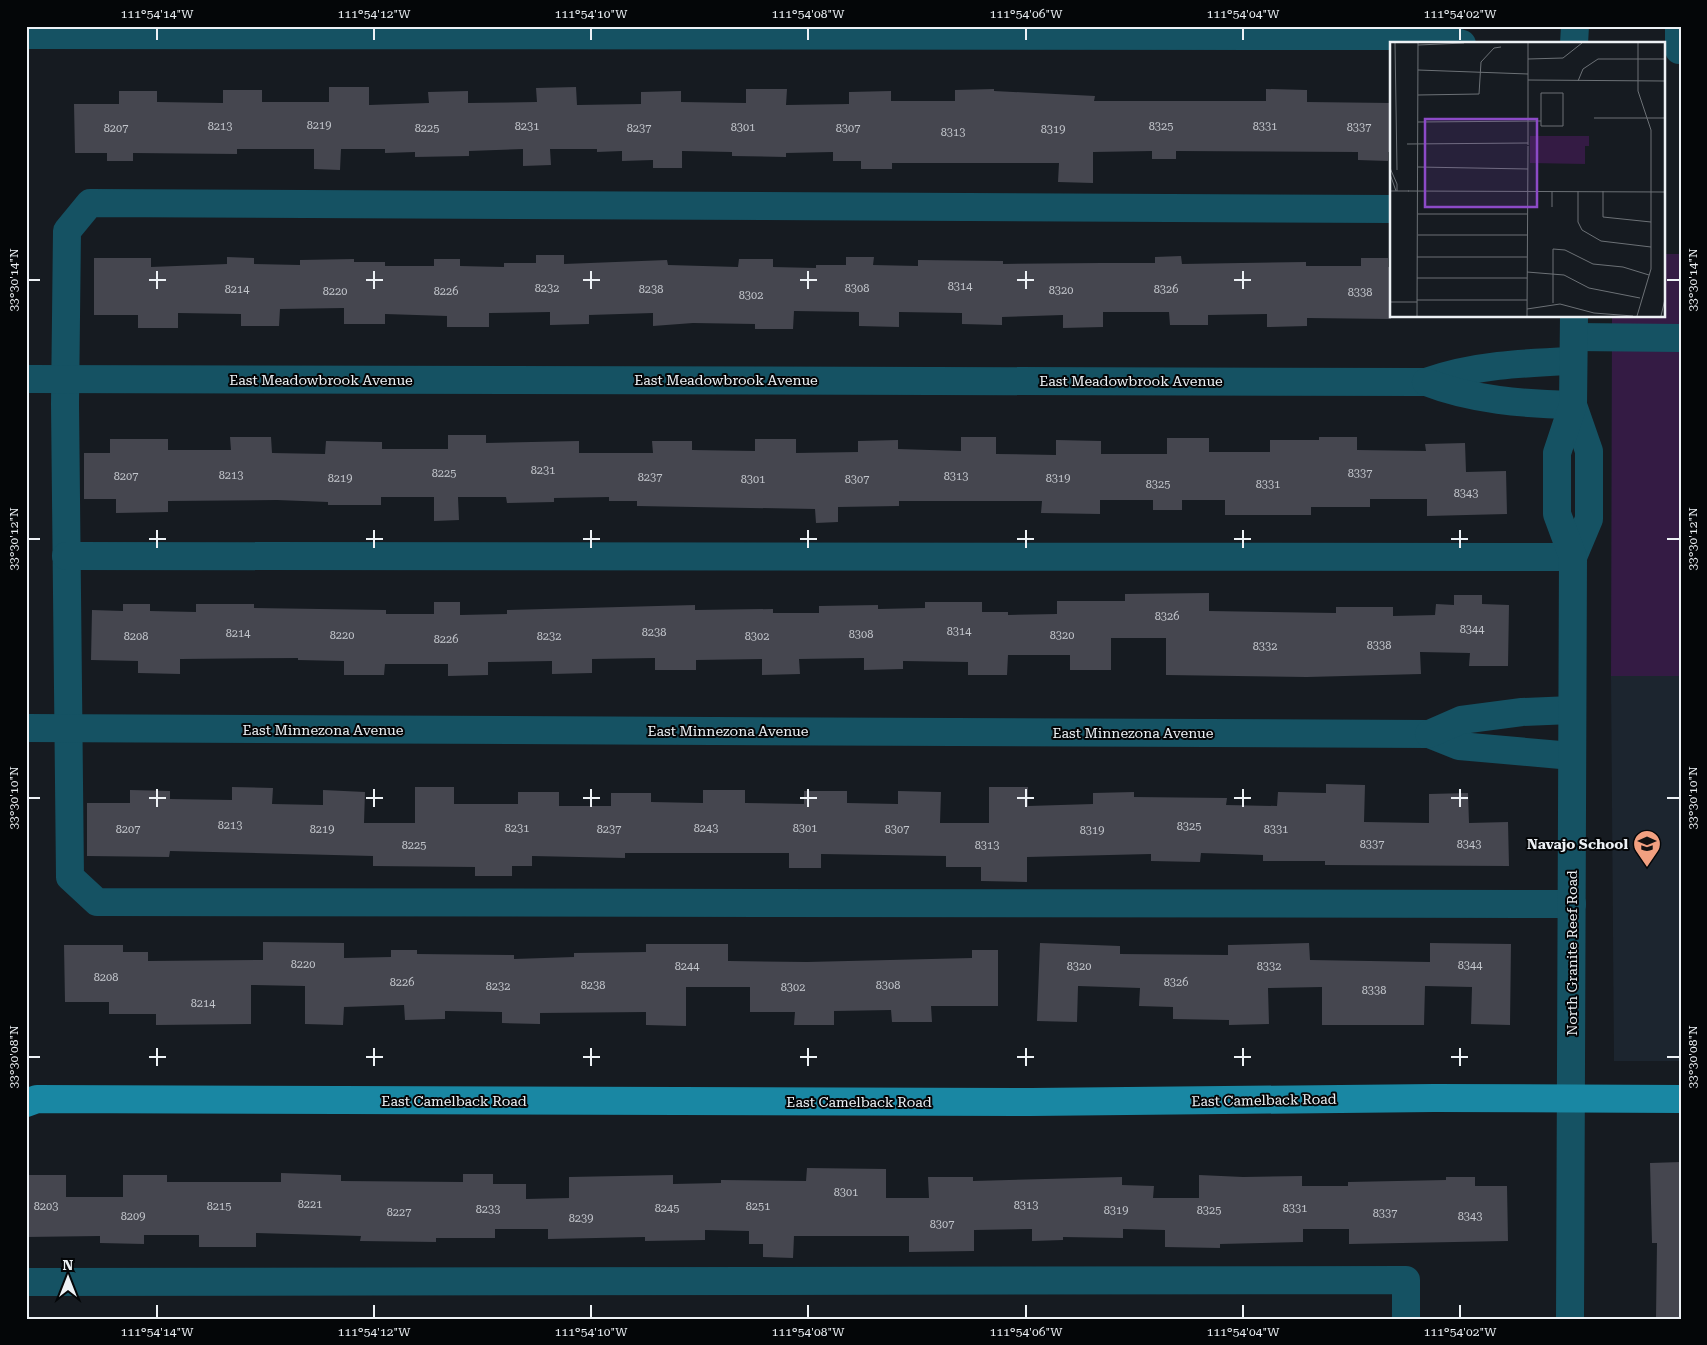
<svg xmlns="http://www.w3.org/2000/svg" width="1707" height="1345" viewBox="0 0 1707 1345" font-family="'Roboto Serif',serif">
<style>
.built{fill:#1c252f}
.green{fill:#341b44}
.building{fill:#45464f}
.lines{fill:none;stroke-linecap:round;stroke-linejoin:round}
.minor{stroke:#155263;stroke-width:28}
.major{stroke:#1987a3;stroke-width:28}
.ticks{fill:none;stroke:#edf1f5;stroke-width:2}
.labels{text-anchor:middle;stroke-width:4;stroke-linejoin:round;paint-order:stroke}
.number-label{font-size:11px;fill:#c3c6cc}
.street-label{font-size:14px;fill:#edf1f5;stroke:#040608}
.poi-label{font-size:14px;font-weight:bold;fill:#edf1f5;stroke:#040608;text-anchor:end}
.inset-road{fill:none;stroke:#6c7176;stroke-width:1}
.view{fill:#8c4ac7;fill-opacity:0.15;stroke:#8c4ac7;stroke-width:2.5}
.inset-edge{fill:none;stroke:#edf1f5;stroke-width:2.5}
.neatline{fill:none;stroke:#edf1f5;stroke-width:2}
.ticks-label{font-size:12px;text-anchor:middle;fill:#edf1f5}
</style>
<rect width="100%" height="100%" fill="#161b21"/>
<path class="built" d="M1611,676H1681V1061H1614Z"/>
<path class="green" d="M1663,254H1681V676H1611L1612,316H1663Z"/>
<g class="building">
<path d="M329,87H369V105L429,103L428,92L468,91V103L537,102L536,88L576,87L577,105L641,104V92L681,91V102L746,103V89H787L786,105L849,104V92L891,91V101H955V90L994,89V91L1095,96L1094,101H1266V89L1307,90V102L1391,103V152H1388V161L1358,160V152L1176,151V159H1152V151L1093,152V183L1058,182L1059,163H892V169H861V161H833V152L786,153V157L732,156V152L682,151V168H653V160L622,161V151L597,152V149H550L551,165L523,166V149L469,151V156L415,157V152L385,153V149H341L340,170L314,169V149H237V154L133,153V161H107V153H75L74,104H119V91H157V102L223,103V90H262V102H329Z"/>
<path d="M536,255H564V264L667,260L668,265L738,267L739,259H773V267L816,268V265H846V257H874L873,265L918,266V260L1003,261V264L1102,263H1155V257L1181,256L1182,264L1306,262V266H1361V258H1388V267H1391V319L1307,318V326L1267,327V314L1208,315V325H1170L1169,312H1103V327L1063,328V315L1002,317V325L962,324V313L899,312V327L859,326V312L794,311L793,329H755V324L693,323L653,326V313L589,315V324L550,325V312L489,313V327H447V316L385,314V324H344V308L280,309L279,326H241V314L178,313V328H138V315H94V258H151V267L227,264V257L254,258V264L300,265V260L354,259V262H385V266H434V259H460V266L504,267V263H536Z"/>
<path d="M448,435H486V443L579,441V453H653L652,441H692V450L755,451V439H796V453L858,452V441L898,440V449L961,451V437H996V454L1056,455V440L1101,441V454H1167V438H1209V452H1270V440H1319V437H1357V450L1426,451L1425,444L1465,443L1466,472L1506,471L1507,514L1427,516V499H1370V507H1311V515H1225V500H1182V510H1153V500H1100V514L1041,513L1042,501H899V506L838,507V522L816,523L815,509L637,506V501H609V497L554,498V502L507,503L506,497H458L459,520L434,521V497H381V505H328V502L277,500L168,501V512L116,513V499H84V453H110V439H168V450H231L230,437H271L272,453L325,454L326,441L382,442V449H448Z"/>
<path d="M1209,593V611L1336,613V607H1393V616L1435,615L1436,604L1454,605V595H1482V604L1509,605L1508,666H1469L1470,653L1420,652L1421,674L1307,677L1166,675V638H1111V670H1070V655H1008L1007,675H968V662L903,661V669L864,670V658L799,659L800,674L762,675V659L696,660V670H655V658L592,659V673L552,674V661L488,662V675L448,676V664H385L384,675H344V661L298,660V658L180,659V674L138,673V661L91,660L92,610L123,611V604H150V611L196,612V604H254V608L386,610V614H434V602H460V615L507,614V610L695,605V610L773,609V613H819V606L878,605V609L925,608V602H982V612H1008V615L1057,614V601H1125V594Z"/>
<path d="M1326,784L1365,785L1364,822L1429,823V794L1468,793L1469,823L1508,822L1509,866L1325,865V861H1263V855L1201,853L1200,862L1151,861V854L1027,857V882L981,881V867H946V856L821,854V868H789V853H625V858L532,856V866H512V876H475V867L373,866V856L170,851L169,857L87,856V803H130V790L170,791V799L232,800V787L273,788L272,804L323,805V790L365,792L364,823H415V787H454V804H518V792H559V806H611V793H651V802L703,803V790H745V803L804,804V791H847V803L898,804V791L941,792L940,823H989V787H1028V806L1093,804V793L1134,792V797L1227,798L1226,805L1277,806L1278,792L1326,793Z"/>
<path d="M263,942L344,943V958L391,957V950H417V954L514,955V959L574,957V953L646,952V944H728V961L807,962L972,958V950H998V1006H931L932,1022H892L891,1010L834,1011V1025H794L795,1012H750V987H686V1026L646,1025V1012L540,1013V1024L502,1023V1012L445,1011V1019L405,1020L404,1005L344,1007L343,1025L305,1024V986L251,985V1024L156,1025V1014H109V1002H65L64,945H123V952H148V961L263,960Z"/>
<path d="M1040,943L1120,946V954L1228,955V945L1309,943L1310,960L1430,962V943L1511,944L1510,1025L1471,1024L1472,987L1425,986L1424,1025H1322V987L1268,988L1269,1024L1229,1025V1020L1173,1019V1007L1139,1006L1140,988L1078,986L1077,1022L1037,1021Z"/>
<path d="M1681,1162V1319H1656L1657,1243H1652L1650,1163Z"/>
<path d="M807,1168L886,1169V1198H929L928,1177H973V1181L1122,1177V1185L1154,1186L1153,1198H1199V1175L1243,1177L1302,1176V1186H1348V1182L1446,1180V1177H1475V1186H1507L1508,1241L1349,1244V1229H1303V1242L1220,1244V1248L1165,1247V1230L1123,1229V1238L1063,1237V1240L1032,1241V1229L974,1230V1251L909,1252V1236H794L793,1258L763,1257V1244H749V1231L705,1230V1240L645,1241V1237L548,1239V1229H495V1238H436V1242L360,1241L361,1236L256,1233V1247H199V1235H144V1244L100,1243V1236L26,1237V1175H66V1197H123V1175H167V1182H281V1173L341,1175V1181L463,1182V1174H493V1184H526V1199L569,1198V1177L673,1175V1184L721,1183V1180L806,1181Z"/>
</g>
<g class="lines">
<g class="minor">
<path d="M1679,26V50"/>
<path d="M26,35L1435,36L1462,44"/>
<path d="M1574,44L1575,26"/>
<path d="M1391,209L90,203L67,231L65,404L70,877L97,902L1572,904"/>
<path d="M1574,337L1681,338"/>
<path d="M26,379L1426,382C1473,365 1524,363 1573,361"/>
<path d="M1426,382C1472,400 1524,404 1573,405"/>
<path d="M1573,405L1589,451V519L1573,557"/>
<path d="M66,556L1573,557"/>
<path d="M26,728L1429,734L1459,746L1572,756"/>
<path d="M1429,734L1461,720L1522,712L1572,710"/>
<path d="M26,1282L1406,1280V1319"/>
<path d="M1570,1319L1573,557L1557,514V453L1573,405L1574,316"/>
</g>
<path class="major" d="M26,1103L37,1099L1031,1102L1434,1098L1681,1099"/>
</g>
<path class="ticks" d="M157,28V40M374,28V40M591,28V40M808,28V40M1026,28V40M1243,28V40M1460,28V40M157,271V289M374,271V289M591,271V289M808,271V289M1026,271V289M1243,271V289M28,280H40M149,280H166M366,280H383M583,280H600M800,280H817M1017,280H1034M1234,280H1251M1667,280H1680M157,530V548M374,530V548M591,530V548M808,530V548M1026,530V548M1243,530V548M1460,530V548M28,539H40M149,539H166M366,539H383M583,539H600M800,539H817M1017,539H1034M1234,539H1251M1451,539H1468M1667,539H1680M157,789V807M374,789V807M591,789V807M808,789V807M1026,789V807M1243,789V807M1460,789V807M28,798H40M149,798H166M366,798H383M583,798H600M800,798H817M1017,798H1034M1234,798H1251M1451,798H1468M1667,798H1680M157,1048V1066M374,1048V1066M591,1048V1066M808,1048V1066M1026,1048V1066M1243,1048V1066M1460,1048V1066M28,1057H40M149,1057H166M366,1057H383M583,1057H600M800,1057H817M1017,1057H1034M1234,1057H1251M1451,1057H1468M1667,1057H1680M157,1305V1318M374,1305V1318M591,1305V1318M808,1305V1318M1026,1305V1318M1243,1305V1318M1460,1305V1318"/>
<defs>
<symbol id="school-pin" viewBox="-11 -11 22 30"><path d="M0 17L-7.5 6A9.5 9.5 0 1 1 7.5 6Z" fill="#f2a080" stroke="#040608"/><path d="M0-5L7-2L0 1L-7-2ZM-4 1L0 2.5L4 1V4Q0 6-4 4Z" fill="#111"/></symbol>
</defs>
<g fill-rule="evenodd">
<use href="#school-pin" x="1631" y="828" width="32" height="43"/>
</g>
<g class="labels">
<g class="number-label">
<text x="319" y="129">8219</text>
<text x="220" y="130">8213</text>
<text x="527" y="130">8231</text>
<text x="1161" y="130">8325</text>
<text x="1265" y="130">8331</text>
<text x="743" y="131">8301</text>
<text x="1359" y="131">8337</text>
<text x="116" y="132">8207</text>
<text x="427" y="132">8225</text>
<text x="639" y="132">8237</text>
<text x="848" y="132">8307</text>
<text x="1053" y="133">8319</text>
<text x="953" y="136">8313</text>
<text x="960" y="290">8314</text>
<text x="547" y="292">8232</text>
<text x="857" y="292">8308</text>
<text x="237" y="293">8214</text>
<text x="651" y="293">8238</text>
<text x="1166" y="293">8326</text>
<text x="1061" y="294">8320</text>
<text x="335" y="295">8220</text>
<text x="446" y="295">8226</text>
<text x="1360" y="296">8338</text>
<text x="751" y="299">8302</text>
<text x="543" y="474">8231</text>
<text x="444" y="477">8225</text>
<text x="1360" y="477">8337</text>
<text x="231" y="479">8213</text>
<text x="126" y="480">8207</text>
<text x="956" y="480">8313</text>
<text x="650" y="481">8237</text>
<text x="340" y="482">8219</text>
<text x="1058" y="482">8319</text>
<text x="753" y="483">8301</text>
<text x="857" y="483">8307</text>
<text x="1158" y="488">8325</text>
<text x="1268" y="488">8331</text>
<text x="1466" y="497">8343</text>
<text x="1167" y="620">8326</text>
<text x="1472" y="633">8344</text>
<text x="959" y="635">8314</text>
<text x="654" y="636">8238</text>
<text x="238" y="637">8214</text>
<text x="861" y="638">8308</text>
<text x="342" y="639">8220</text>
<text x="1062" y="639">8320</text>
<text x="136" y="640">8208</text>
<text x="549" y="640">8232</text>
<text x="757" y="640">8302</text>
<text x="446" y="643">8226</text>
<text x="1379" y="649">8338</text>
<text x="1265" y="650">8332</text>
<text x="230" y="829">8213</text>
<text x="1189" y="830">8325</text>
<text x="517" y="832">8231</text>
<text x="706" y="832">8243</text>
<text x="805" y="832">8301</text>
<text x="128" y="833">8207</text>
<text x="322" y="833">8219</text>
<text x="609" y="833">8237</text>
<text x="897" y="833">8307</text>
<text x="1276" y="833">8331</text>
<text x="1092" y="834">8319</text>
<text x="1372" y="848">8337</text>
<text x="1469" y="848">8343</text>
<text x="414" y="849">8225</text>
<text x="987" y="849">8313</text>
<text x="303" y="968">8220</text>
<text x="1470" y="969">8344</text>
<text x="687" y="970">8244</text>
<text x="1079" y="970">8320</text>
<text x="1269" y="970">8332</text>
<text x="106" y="981">8208</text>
<text x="402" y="986">8226</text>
<text x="1176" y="986">8326</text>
<text x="593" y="989">8238</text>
<text x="888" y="989">8308</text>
<text x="498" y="990">8232</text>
<text x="793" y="991">8302</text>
<text x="1374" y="994">8338</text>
<text x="203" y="1007">8214</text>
<text x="846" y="1196">8301</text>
<text x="310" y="1208">8221</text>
<text x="1026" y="1209">8313</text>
<text x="46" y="1210">8203</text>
<text x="219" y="1210">8215</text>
<text x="758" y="1210">8251</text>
<text x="667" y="1212">8245</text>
<text x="1295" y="1212">8331</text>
<text x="488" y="1213">8233</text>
<text x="1116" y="1214">8319</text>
<text x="1209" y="1214">8325</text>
<text x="399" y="1216">8227</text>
<text x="1385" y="1217">8337</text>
<text x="133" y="1220">8209</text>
<text x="1470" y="1220">8343</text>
<text x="581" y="1222">8239</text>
<text x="942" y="1228">8307</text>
</g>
<g class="street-label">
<text x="321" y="385">East Meadowbrook Avenue</text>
<text x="726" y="385">East Meadowbrook Avenue</text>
<text x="1131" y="386">East Meadowbrook Avenue</text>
<text x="323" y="735">East Minnezona Avenue</text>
<text x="728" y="736">East Minnezona Avenue</text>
<text x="1133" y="738">East Minnezona Avenue</text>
<text transform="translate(1572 953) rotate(-90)" y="5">North Granite Reef Road</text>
<text transform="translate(1264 1100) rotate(-1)" y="5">East Camelback Road</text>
<text x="454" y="1106">East Camelback Road</text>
<text x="859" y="1107">East Camelback Road</text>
</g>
<g class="poi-label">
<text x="1628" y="849">Navajo School</text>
</g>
</g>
<g transform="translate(1390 42)">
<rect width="275" height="275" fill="#161b21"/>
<path d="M140,94H199V104H195V122L140,121Z" fill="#341b44"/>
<path class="inset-road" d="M5,1L7,128M28,3L74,1M138,17L173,16L192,1M28,28L138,32M138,38L275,39M188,39L193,27L208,17H275M151,51H173V84H151ZM28,53L89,52L91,20L104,6L111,5M204,76H275M28,80L151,79M17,102L138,101M138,103V1M28,125L138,127M0,126L7,142V149M0,132L6,149M0,149H19M18,149L275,150M162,149V165M188,149V180L192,188L211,199L261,205M213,149V175L261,180M28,172H137M28,193H137M27,215H137M137,230L174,233L199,246L250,256M27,236H137M27,258H137M0,260H27M163,261V207L175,208L203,222L233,225L259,233M137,267L170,262L204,271L243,274M27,274L28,1M137,274L138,104M247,274L261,227V88L248,49V1M271,274L275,257"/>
<path class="view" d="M35,77H147V165H35Z"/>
<rect width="275" height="275" class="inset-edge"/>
</g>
<rect width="1707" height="1345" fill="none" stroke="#040608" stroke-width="55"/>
<g transform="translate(68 1278)" stroke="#040608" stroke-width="4" paint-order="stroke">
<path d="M0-4L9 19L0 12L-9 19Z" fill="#edf1f5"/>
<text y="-8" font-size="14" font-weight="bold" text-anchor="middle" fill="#edf1f5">N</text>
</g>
<rect x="28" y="28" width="1652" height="1290" class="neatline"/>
<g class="ticks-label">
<text x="157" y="18">111°54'14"W</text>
<text x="374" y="18">111°54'12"W</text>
<text x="591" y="18">111°54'10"W</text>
<text x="808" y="18">111°54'08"W</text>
<text x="1026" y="18">111°54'06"W</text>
<text x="1243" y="18">111°54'04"W</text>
<text x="1460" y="18">111°54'02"W</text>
<text transform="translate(14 280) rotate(-90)" y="4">33°30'14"N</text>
<text transform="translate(1693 280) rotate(-90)" y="4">33°30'14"N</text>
<text transform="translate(14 539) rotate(-90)" y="4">33°30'12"N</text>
<text transform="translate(1693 539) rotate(-90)" y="4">33°30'12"N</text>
<text transform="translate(14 798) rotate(-90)" y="4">33°30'10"N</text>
<text transform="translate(1693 798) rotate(-90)" y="4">33°30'10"N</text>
<text transform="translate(14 1057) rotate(-90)" y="4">33°30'08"N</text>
<text transform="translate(1693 1057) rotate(-90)" y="4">33°30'08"N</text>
<text x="157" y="1336">111°54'14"W</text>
<text x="374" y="1336">111°54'12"W</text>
<text x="591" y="1336">111°54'10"W</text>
<text x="808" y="1336">111°54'08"W</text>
<text x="1026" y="1336">111°54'06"W</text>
<text x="1243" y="1336">111°54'04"W</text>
<text x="1460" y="1336">111°54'02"W</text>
</g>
</svg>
